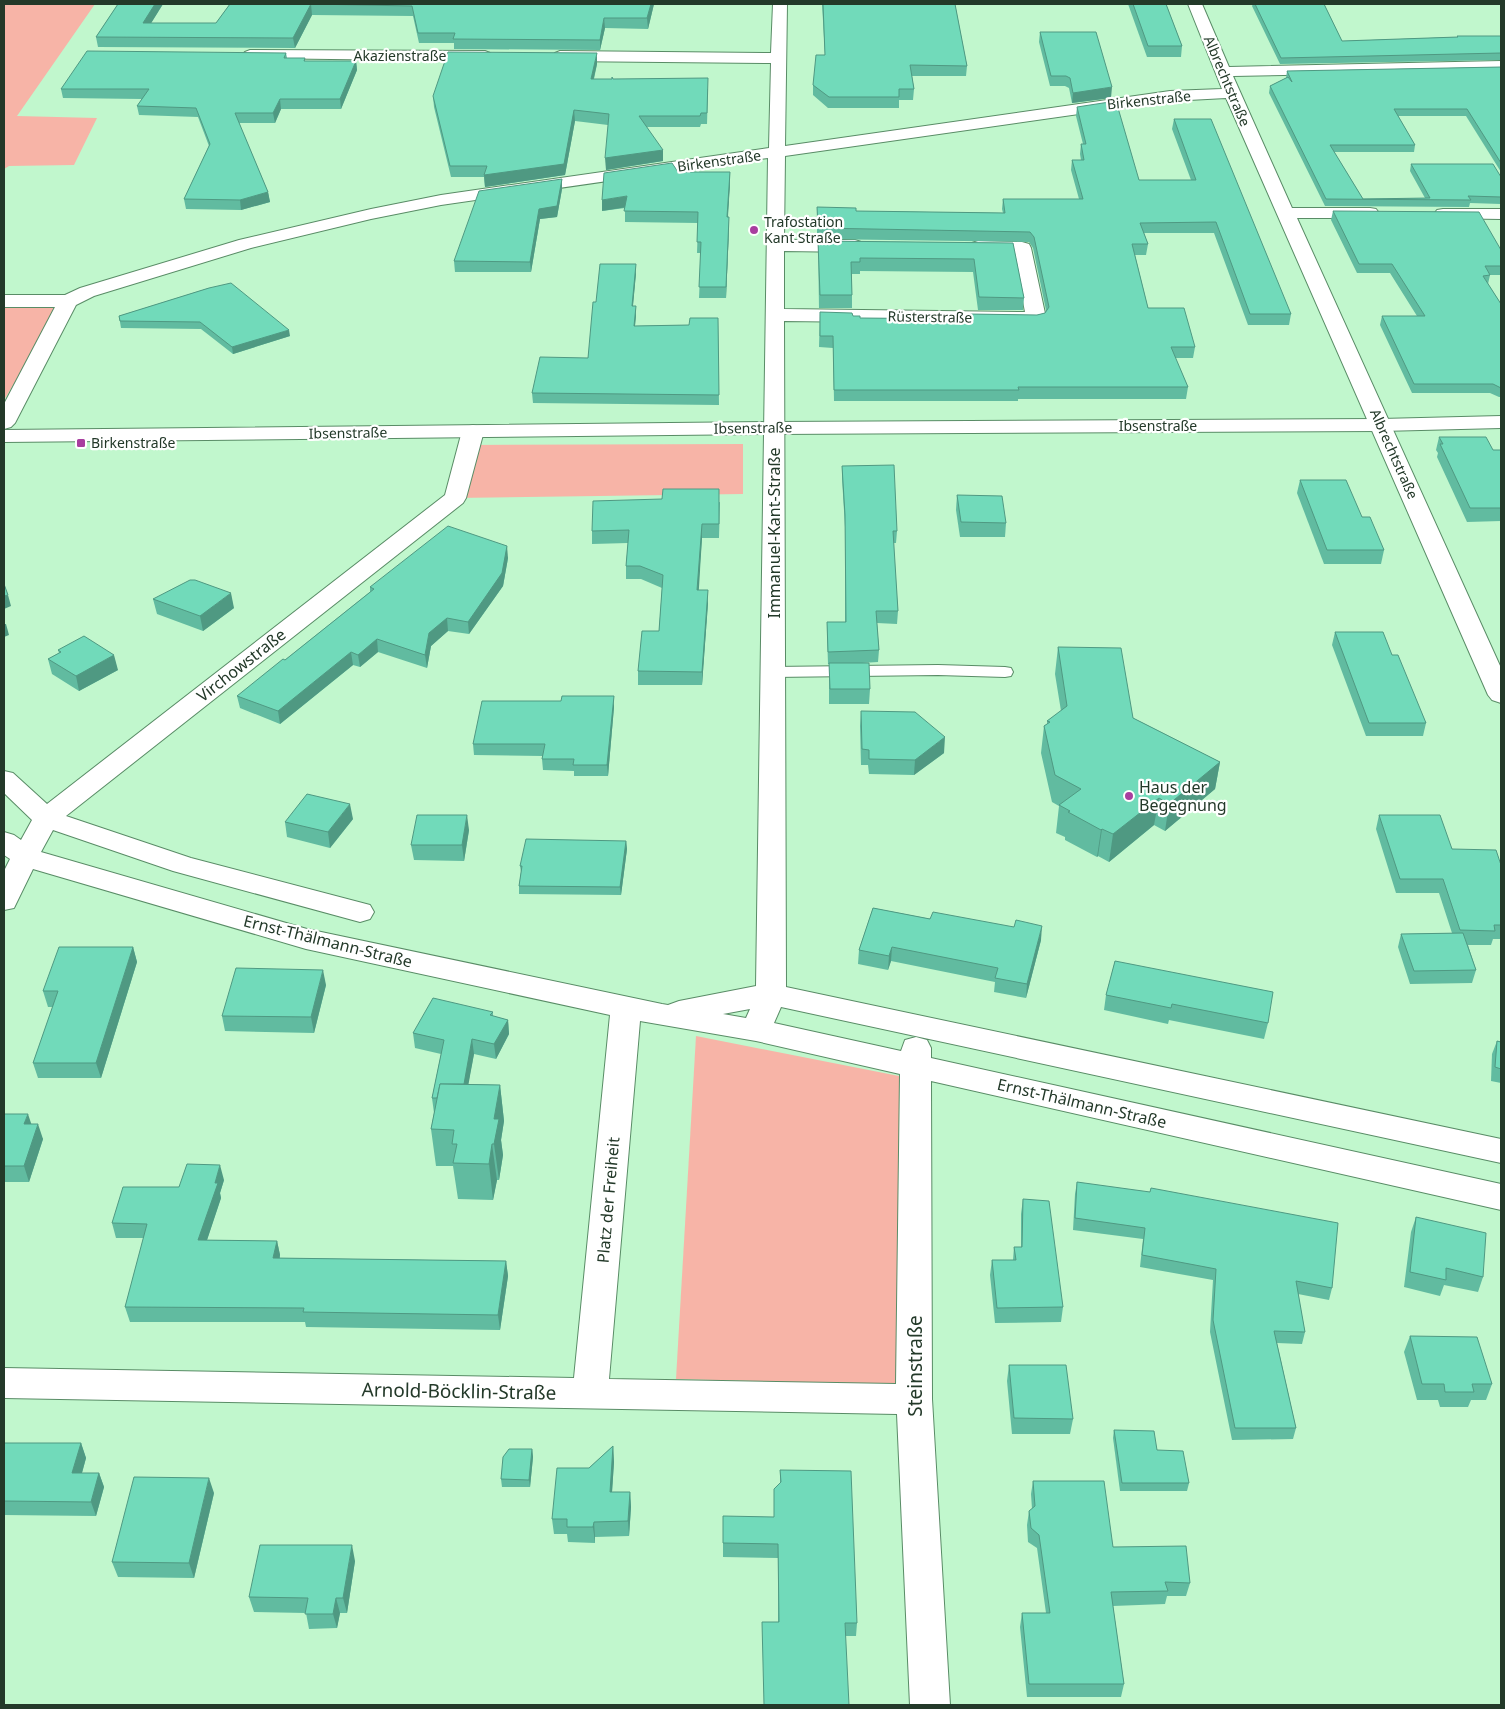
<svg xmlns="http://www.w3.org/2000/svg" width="1505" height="1709" viewBox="0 0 1505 1709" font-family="'Noto Sans',sans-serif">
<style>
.green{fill:#f7b4a7}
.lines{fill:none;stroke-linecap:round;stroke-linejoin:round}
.service-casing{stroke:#598c66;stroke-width:2}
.minor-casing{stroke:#598c66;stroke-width:2}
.tertiary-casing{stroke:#598c66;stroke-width:2}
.service{fill:#fff;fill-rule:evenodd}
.minor{fill:#fff;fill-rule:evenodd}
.tertiary{fill:#fff;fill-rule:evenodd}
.wall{fill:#61bba0}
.shaded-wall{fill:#4f9982}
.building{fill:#71daba;stroke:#4f9982}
.poi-dot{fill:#a83e9f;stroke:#fff;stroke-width:2}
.labels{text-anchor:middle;stroke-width:4.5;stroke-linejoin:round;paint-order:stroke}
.far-street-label{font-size:14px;fill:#233929;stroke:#fff}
.far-poi-label{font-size:14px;fill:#233929;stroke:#fff;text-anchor:start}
.street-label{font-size:16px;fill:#233929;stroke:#fff}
.poi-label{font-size:16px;fill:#233929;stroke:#fff;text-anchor:start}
.near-street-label{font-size:19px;fill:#233929;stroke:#fff}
</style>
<rect width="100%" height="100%" fill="#c1f7cd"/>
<g class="green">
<path d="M4,4H95L17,116L97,118L74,165L9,166L4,169Z"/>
<path d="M48,304L55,306L58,312L4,400V305Z"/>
<path d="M743,444V494L455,498L470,445Z"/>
<path d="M696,1036L899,1076V1385L676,1379Z"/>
</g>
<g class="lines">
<defs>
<path id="service" d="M938,665L1005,667L1011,668L1013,672L1011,676L1005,677L938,675L773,677L767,676L765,672L767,668L773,667Z"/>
<g id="minor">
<path d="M773,4H787L785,146L1170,91L1222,89L1188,4H1202L1229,67L1501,61V71L1233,76L1292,208H1370L1376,209L1379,213L1376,217L1370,218H1297L1501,668V703L1492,700L1488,695L1226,98L1170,101L785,156L784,240H855L861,242L864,246L861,250L855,252L784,251V309L1025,312L1014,253L972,251L969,247L972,243L978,241L1022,242L1029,244L1031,248L1046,318L1043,322L1036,324L784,321L786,987L1501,1139V1163L781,1007L774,1023L901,1051L905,1040L916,1037L927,1040L931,1048V1058L1501,1184V1210L931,1081L932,1399L950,1705H910L897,1414L4,1398V1368L574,1378L610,1015L306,949L33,869L14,908L4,910V871L10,859L4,855V832L14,835L21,840L32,820L4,793V771L13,773L47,804L445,495L462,431L466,427L473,425L480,427L484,431L466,498L463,503L66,816L191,858L370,905L374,912L370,919L360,922L173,871L53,830L41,852L307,929L662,1004L668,1005L679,1001L756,986L768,158L441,205L371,219L251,248L94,296L76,305L15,423L11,427L4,429V404L55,307H4V295H65L80,288L239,240L371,209L441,195L769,148L771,63L560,61L555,59L552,56L555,53L560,51L771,53ZM750,1009L746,1018L723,1014ZM640,1021L756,1041L900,1074L896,1384L609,1379Z"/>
<path d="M250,50L485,51L490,53L493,56L490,59L485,61L245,58L242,55L245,52Z"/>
<path d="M1443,209H1501V219L1437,218L1434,214L1437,210Z"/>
</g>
<path id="tertiary" d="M1501,416V428L1381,431L775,434L4,442V430L775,422L1381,419Z"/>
</defs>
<use href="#service" class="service-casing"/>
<use href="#minor" class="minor-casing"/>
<use href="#tertiary" class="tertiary-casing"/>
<use href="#service" class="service"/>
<use href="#minor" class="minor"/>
<use href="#tertiary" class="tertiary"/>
</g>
<g class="wall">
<path d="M118,4H163L151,23H216L230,4H654L648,29L605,28L600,50L454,49V43H419L413,16L312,15L295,48L98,47L96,37Z"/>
<path d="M822,4H955L967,66L966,76H912L914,89L913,100H899V108H828L813,95V85L825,55Z"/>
<path d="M1128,4H1166L1182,46L1181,57H1147Z"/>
<path d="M1253,4H1324L1342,41L1457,37V36H1501V60L1280,64L1252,6Z"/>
<path d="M1040,32L1111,98L1072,103L1069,88L1065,86H1050L1039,42Z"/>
<path d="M286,53L287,58H305V61H356L357,70L341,109H281L275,123H239L268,192L270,202L241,210L186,209L184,199L209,146L198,117L139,115L137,106L142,99L63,98L61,89Z"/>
<path d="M597,64L594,79H613L708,89L707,124H701L700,127H647L663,161L606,170L608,125L575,121L565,175L485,187L484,177H451L434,107L433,96Z"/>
<path d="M1501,67V172L1466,116H1398L1415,145L1414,152H1334L1363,199L1425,198L1410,171L1411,164L1501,177V204L1470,203L1469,207L1325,206L1269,93L1270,86L1286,78L1287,71Z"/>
<path d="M1077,107L1139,180H1191L1172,129L1174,119L1291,314L1289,325H1248L1214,233H1144L1148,244L1146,255H1135L1148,308L1195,347L1193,358H1175L1188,387L1186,399H1018V401H834L833,348L819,347L820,312L853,316L860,318L969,319V314L1037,315L1045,313L1046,310L1033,248L1029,242L817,239V207L856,211L1003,213L1002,209L1003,199H1079L1071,170L1072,160H1081L1080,154L1081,144H1083L1076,116Z"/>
<path d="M678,172H730V183L728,217L729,228L726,298H699L701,253H697L698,223L625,222V208L602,211Z"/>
<path d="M562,179V189L557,217L540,219L531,272H455L454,261Z"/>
<path d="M1333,211L1501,250V275H1490L1488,284L1501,304V397H1499L1490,393H1412L1380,325L1382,316H1417L1390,273H1357L1331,220Z"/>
<path d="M818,241L1013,243L1024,298L1023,310H978L973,272L860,271V274H852V308H819Z"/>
<path d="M636,273L633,306L636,315L635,326L689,325L718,318L719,405L533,403L532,393L588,358L596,302Z"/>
<path d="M209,288L290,336L233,354L201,329L121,328L119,316Z"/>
<path d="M1439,437L1493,450H1501V521L1467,522L1437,457L1438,453L1436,450Z"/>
<path d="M842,466L897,531L896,543H893L898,611L897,624L877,623L879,650L878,662L862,663L870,689L869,704H829V664H828L827,634V622H845V527L842,478Z"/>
<path d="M1300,480L1362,517L1384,550L1381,564H1324L1297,493Z"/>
<path d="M957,495L1006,523L1005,537H960L956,510Z"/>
<path d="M720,502L719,538H702L698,590L708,603L702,685H638V671L659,631L662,588L641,579H626V566L628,543L592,544V531Z"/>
<path d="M508,558L503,586L469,634L448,631L431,646L427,668L378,652L360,667L353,665L280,724L240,708L237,696L285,660L370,592V587Z"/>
<path d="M153,599L234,608L203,631L157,614Z"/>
<path d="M1335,632L1392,655L1426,723L1423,736H1366L1332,645Z"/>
<path d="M1058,647L1133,718L1220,762L1215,789L1165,831L1154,825L1109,862L1098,856L1097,857L1065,840V837L1056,833L1059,806L1052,802L1041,753L1044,726L1047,724V721L1061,711L1055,674Z"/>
<path d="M58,650L118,670L79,691L52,674L48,659L59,653Z"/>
<path d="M614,707L608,776H574V771L543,770L542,759L543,756L474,755L473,744Z"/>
<path d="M861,711L944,753L914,775L869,774L868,765H861L860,726Z"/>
<path d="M1379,815L1452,849L1501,865V939H1493L1491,945H1468L1476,970L1472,983L1410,984L1398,947L1401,934L1452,933L1439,893H1396L1376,829Z"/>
<path d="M353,819L330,848L287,837L285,822Z"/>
<path d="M469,830L464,861L414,860L411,845Z"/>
<path d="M626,841L627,849L621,895L519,894V886L521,872L520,866Z"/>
<path d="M873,908L1041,940L1026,998L994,992L995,982L891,961L888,970L858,964L859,950Z"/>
<path d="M133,947L137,962L101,1078H38L33,1063L53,1007H48L43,991Z"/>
<path d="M1115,961L1268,1023L1264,1039L1169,1020L1168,1024L1104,1010L1106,995Z"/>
<path d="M326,985L314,1033L225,1031L222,1016Z"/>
<path d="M493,1012V1016L508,1020L509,1034L496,1059L474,1054L468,1084L500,1085L504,1121L501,1140L503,1155L499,1180H497L493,1200L458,1199L453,1166H436L431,1129L434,1113L432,1098L441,1054L415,1048L413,1033Z"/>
<path d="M1497,1041L1501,1042V1083L1491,1081L1492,1054Z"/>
<path d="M4,1114L31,1124L43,1139L29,1182H4Z"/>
<path d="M224,1180L220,1193L221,1198L207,1240L277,1241L280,1255V1258L506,1261L508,1276L500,1330L306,1327L305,1322H130L125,1307L144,1238H116L112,1223L179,1187Z"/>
<path d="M1077,1182L1332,1288L1329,1300L1298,1294L1305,1332L1302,1344L1277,1343L1296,1428L1293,1439L1232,1440L1210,1332L1213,1280L1140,1267L1143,1239L1073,1230L1075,1194Z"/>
<path d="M1023,1199L1063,1307L1061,1322L995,1323L990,1275L992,1260H1013L1014,1247H1021V1214Z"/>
<path d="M1416,1217L1483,1277L1478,1292L1444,1285L1440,1296L1404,1287L1411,1232Z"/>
<path d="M1410,1336L1492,1384L1486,1400H1471L1468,1407H1440L1438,1400H1417L1404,1352Z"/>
<path d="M1009,1365L1073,1419L1070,1434H1012L1007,1381Z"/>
<path d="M1114,1430L1157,1450L1189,1483L1187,1491H1120L1113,1438Z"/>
<path d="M4,1443H81L86,1458L82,1473H99L104,1487L96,1516L4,1515Z"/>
<path d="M613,1446L614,1462L612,1492H630L631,1507L629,1536L595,1537V1543L568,1542L567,1534H554L552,1519L589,1468Z"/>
<path d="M532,1449L533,1457L530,1487H502L501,1479Z"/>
<path d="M780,1470L857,1623L856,1636H846L778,1622V1558L723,1557V1543L774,1517L780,1483Z"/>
<path d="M1033,1481L1113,1547L1190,1583L1186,1596H1167L1165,1604L1113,1606L1124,1684L1121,1697H1027L1020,1627L1022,1613H1046L1037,1548L1028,1542L1027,1525L1029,1511L1032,1509L1031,1494Z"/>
<path d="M214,1493L194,1578L118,1577L112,1562Z"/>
<path d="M355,1561L347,1613H340L337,1628L309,1629L306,1613L254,1612L249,1597Z"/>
</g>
<g class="shaded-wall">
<path d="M155,4H163L145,33L143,23Z"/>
<path d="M311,4L312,15L295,48L293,38Z"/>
<path d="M651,4H654L648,29L647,18Z"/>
<path d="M604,18L605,28L600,50V40Z"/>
<path d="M597,53V64L591,90V79Z"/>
<path d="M356,61L357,70L341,109L340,99Z"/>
<path d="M1112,87L1111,98L1072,103L1073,93Z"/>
<path d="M280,99L281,109L275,123L273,113Z"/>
<path d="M574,110L575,121L565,175L485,187L484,175Z"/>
<path d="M663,150V161L606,170L605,158Z"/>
<path d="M730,172V183L727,228V217Z"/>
<path d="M562,179V189L557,217L540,219L531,272L530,262L539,209Z"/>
<path d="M268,192L270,202L241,210L240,200Z"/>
<path d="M627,196V207L602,211V200Z"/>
<path d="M729,217V228L726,298V287Z"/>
<path d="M636,264V273L632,315V306Z"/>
<path d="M636,306V315L634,335V326Z"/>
<path d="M289,330L290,336L233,354L232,347Z"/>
<path d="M702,524V538L698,603L697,590Z"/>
<path d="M507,546L508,558L503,586L469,634L468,622Z"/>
<path d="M708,590V603L702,685V672Z"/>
<path d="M231,593L234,608L203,631L200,616Z"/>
<path d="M8,595L11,606L4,609V596Z"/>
<path d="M447,618L448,631L431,646L427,668L425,655L429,633Z"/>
<path d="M4,624H6L9,635L4,637Z"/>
<path d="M377,639L378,652L360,667L358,655Z"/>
<path d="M351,652L353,665L280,724L278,711Z"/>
<path d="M114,655L118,670L79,691L76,676Z"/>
<path d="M614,696V707L608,776L607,765Z"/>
<path d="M945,737L944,753L914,775L915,760Z"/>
<path d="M1220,762L1215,789L1165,831L1169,804Z"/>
<path d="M1159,798L1154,825L1109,862L1113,834Z"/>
<path d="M350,804L353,819L330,848L328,832Z"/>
<path d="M467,815L469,830L464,861L462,845Z"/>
<path d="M1102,829L1098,856L1097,857L1101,830Z"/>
<path d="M626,841L627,849L621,895L620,887Z"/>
<path d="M1042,926L1041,940L1026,998L1027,984Z"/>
<path d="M133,947L137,962L101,1078L96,1063Z"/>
<path d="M892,947L891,961L888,970L889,956Z"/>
<path d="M323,970L326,985L314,1033L311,1017Z"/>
<path d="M508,1020L509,1034L496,1059L494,1044Z"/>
<path d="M472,1039L474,1054L463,1114L461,1099Z"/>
<path d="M500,1085L504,1121L501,1140L503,1155L499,1180L494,1144V1119Z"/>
<path d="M28,1114L33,1129L24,1124Z"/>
<path d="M38,1124L43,1139L29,1182L24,1166Z"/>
<path d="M492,1144L497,1180L493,1200L489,1164Z"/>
<path d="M220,1165L224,1180L220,1193L221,1198L202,1255L198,1240Z"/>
<path d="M277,1241L280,1255L276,1272L273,1258Z"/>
<path d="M506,1261L508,1276L500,1330L498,1315Z"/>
<path d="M81,1443L86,1458L78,1487L72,1473Z"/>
<path d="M613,1446L614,1462L611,1507L610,1492Z"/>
<path d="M532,1449L533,1457L530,1487L529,1480Z"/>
<path d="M99,1473L104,1487L96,1516L91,1502Z"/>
<path d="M209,1478L214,1493L194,1578L189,1563Z"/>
<path d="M630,1492L631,1507L629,1536L628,1521Z"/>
<path d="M594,1522L595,1537V1543L593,1527Z"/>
<path d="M352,1545L355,1561L347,1613L343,1598Z"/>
<path d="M336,1598L340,1613L337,1628L333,1614Z"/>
</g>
<g class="building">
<path d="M118,4H155L143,23H216L230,4H651L647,18H604L600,40L453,39L455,33H418L412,6L311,4L293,38L96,37Z"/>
<path d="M823,4H955L967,66L910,65L914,89H899V97H829L813,85L816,55H825Z"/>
<path d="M1133,4H1166L1182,46H1148Z"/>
<path d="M1255,4H1324L1342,41L1458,37L1457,36H1501V53L1281,58Z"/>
<path d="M1040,32H1096L1112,87L1073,93L1070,78L1066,76H1051Z"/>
<path d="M87,51L286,53L284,58H305L304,61H356L340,99H280L273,113H235L268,192L240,200L184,199L210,144L196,108L137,106L149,89H61Z"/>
<path d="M448,52L597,53L591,79H612V77L613,79L708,78L707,113H701L700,116H639L663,150L605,158L609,114L574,110L564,164L484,175L487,166H450L433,96Z"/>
<path d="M1501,67V163L1467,109H1394L1415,145H1330L1363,199L1430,198L1411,164H1493L1501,177V197L1468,196L1471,200L1326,199L1270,86L1288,77L1292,82L1287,71Z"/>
<path d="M1116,101L1139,180H1196L1174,119H1211L1291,314H1250L1216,222L1140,223L1148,244H1132L1148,308H1184L1195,347H1171L1188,387H1018L1019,390H834L833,336H820V312L852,313L853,316H860V318L970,319L969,314L1037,315L1045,313L1049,307L1034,237L1030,232L818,228L817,207L856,208V211L1005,213L1003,199H1083L1072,160H1084L1081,144H1086L1077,107Z"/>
<path d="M672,163L678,172H730L727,217H729L726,287H699L701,242H697L698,212L624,211L627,196L602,200L604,173Z"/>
<path d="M562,179L557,206L539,209L530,262L454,261L479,191Z"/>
<path d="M1333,211L1479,212L1501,250V266H1485L1490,275L1483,276L1501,304V388L1493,384H1414L1382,316H1425L1392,264H1359Z"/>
<path d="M818,241L1013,243L1024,298L979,297L974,259L860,258V262H851L852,295H820Z"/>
<path d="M600,264H636L632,306H636L634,326L689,325L690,318H718L719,395L532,393L540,357L588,358L593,302H596Z"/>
<path d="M231,283L289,330L232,347L200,322L120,321L119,316L209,288Z"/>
<path d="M1439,437H1486L1493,450H1501V508H1470L1440,444H1443Z"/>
<path d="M894,465L897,531H893L898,611H876L879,650L828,652L827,622H846L845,515L842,466Z"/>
<path d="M1300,480H1346L1362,517H1370L1384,550H1327Z"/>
<path d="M663,489H719V524H702L697,590H708L702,672L638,671L642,631H659L663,575L640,566H626L629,530L592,531L593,501L662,499Z"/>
<path d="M957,495L1002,496L1006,523L961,522Z"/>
<path d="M448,526L507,546L502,573L468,622L447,618L429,633L425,655L377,639L358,655L351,652L278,711L237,696L283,659L285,660L374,589L370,587Z"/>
<path d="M190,580H195L231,593L200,616L153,599Z"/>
<path d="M4,584L8,595L4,596Z"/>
<path d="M1335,632H1383L1392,655H1398L1426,723H1369Z"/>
<path d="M84,636L114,655L76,676L48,659L61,652L58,650Z"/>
<path d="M1058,647L1121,648L1133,718L1220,762L1169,804L1159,798L1113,834L1102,829L1101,830L1068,812L1070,811L1059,805L1081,789L1055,775L1044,726L1050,722L1047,721L1067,706Z"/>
<path d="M829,663H869L870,689H830Z"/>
<path d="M562,696H614L607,765H573L574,759H542L545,744H473L482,701H561Z"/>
<path d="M861,711L915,712L945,737L915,760L869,759V750L862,749Z"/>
<path d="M307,794L350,804L328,832L285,822Z"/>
<path d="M417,815H467L462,845H411Z"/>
<path d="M1379,815H1440L1452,849L1496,850L1501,865V925H1494L1495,931L1460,930L1443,879H1400Z"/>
<path d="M526,839L626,841L620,887L519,886L522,866H520Z"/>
<path d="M873,908L930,919L933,912L1014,927L1016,920L1042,926L1027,984L995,978L998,968L892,947L889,956L859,950Z"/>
<path d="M1463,933L1476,970L1414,971L1401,934Z"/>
<path d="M59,947H133L96,1063H33L58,991H43Z"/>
<path d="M1115,961L1273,992L1268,1023L1172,1004L1171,1008L1106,995Z"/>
<path d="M236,968L323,970L311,1017L222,1016Z"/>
<path d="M433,998L493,1012L490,1015L508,1020L494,1044L472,1039L464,1084H440L437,1098H432L444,1040L413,1033Z"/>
<path d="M1497,1041L1501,1042V1069L1495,1067Z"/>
<path d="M440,1084L500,1085L494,1119H499L494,1144H492L489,1164L453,1163L457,1144H452L454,1130L431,1129Z"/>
<path d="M4,1114H28L24,1124H38L24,1166H4Z"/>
<path d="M187,1164L220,1165L215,1183H218L198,1240L277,1241L273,1258L506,1261L498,1315L303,1312L304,1308L125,1307L147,1224L112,1223L123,1187H179Z"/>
<path d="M1077,1182L1150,1192L1151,1188L1338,1223L1332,1288L1296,1281L1305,1332L1274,1331L1296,1428H1235L1213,1320L1216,1269L1142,1255L1145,1228L1075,1218Z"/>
<path d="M1023,1199L1049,1201L1063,1307L997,1308L992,1260H1016L1014,1247H1022Z"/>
<path d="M1416,1217L1486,1233L1483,1277L1446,1268V1280L1410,1272Z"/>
<path d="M1410,1336L1477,1337L1492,1384H1472L1474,1392H1445L1444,1384H1422Z"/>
<path d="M1009,1365H1066L1073,1419L1014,1418Z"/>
<path d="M1114,1430L1154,1431L1157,1450L1183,1451L1189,1483H1122Z"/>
<path d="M4,1443H81L72,1473H99L91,1502L4,1501Z"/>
<path d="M613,1446L610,1492H630L628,1521L594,1522L593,1527H567V1519H552L557,1468H589Z"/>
<path d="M509,1449H532L529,1480L501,1479L503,1457Z"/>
<path d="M780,1470L851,1471L857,1623H845L849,1705H764L762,1622H779L778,1544L723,1543V1516L774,1517V1489L781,1482Z"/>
<path d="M134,1477L209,1478L189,1563L112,1562Z"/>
<path d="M1033,1481H1104L1113,1547L1186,1546L1190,1583L1165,1582L1168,1591L1111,1592L1124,1684H1029L1022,1613H1050L1039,1535L1031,1528L1029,1511L1035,1506Z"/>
<path d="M260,1545H352L343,1598H336L333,1614H305L308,1598L249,1597Z"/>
</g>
<g class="poi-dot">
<circle cx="754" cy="230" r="5"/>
<rect x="76" y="438" width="10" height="10" rx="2.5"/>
<circle cx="1129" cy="796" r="5"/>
</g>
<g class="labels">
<g class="far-street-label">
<text x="400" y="61">Akazienstraße</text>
<text transform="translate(1227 81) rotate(67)" y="5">Albrechtstraße</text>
<text transform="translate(1149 100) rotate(-6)" y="5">Birkenstraße</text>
<text transform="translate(719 161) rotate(-8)" y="5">Birkenstraße</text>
<text transform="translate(930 317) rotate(1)" y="5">Rüsterstraße</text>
<text x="1158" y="431">Ibsenstraße</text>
<text transform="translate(753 428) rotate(-1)" y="5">Ibsenstraße</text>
<text transform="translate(348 433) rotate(-1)" y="5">Ibsenstraße</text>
<text transform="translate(1394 454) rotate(66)" y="5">Albrechtstraße</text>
</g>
<g class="far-poi-label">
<text x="764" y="227">Trafostation<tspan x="764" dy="16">Kant Straße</tspan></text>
<text x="91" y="448">Birkenstraße</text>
</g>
<g class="street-label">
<text transform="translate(774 533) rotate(-90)" y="6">Immanuel-Kant-Straße</text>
<text transform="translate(241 665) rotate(-38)" y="6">Virchowstraße</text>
<text transform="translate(328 941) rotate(14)" y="6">Ernst-Thälmann-Straße</text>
<text transform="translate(1082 1103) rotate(13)" y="6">Ernst-Thälmann-Straße</text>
<text transform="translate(608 1200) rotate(-85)" y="6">Platz der Freiheit</text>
</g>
<g class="poi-label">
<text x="1139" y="793">Haus der<tspan x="1139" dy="18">Begegnung</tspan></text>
</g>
<g class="near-street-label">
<text transform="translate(915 1366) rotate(-90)" y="7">Steinstraße</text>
<text transform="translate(459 1391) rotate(1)" y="7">Arnold-Böcklin-Straße</text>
</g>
</g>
<rect width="1505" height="1709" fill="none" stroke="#233929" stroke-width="10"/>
</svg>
